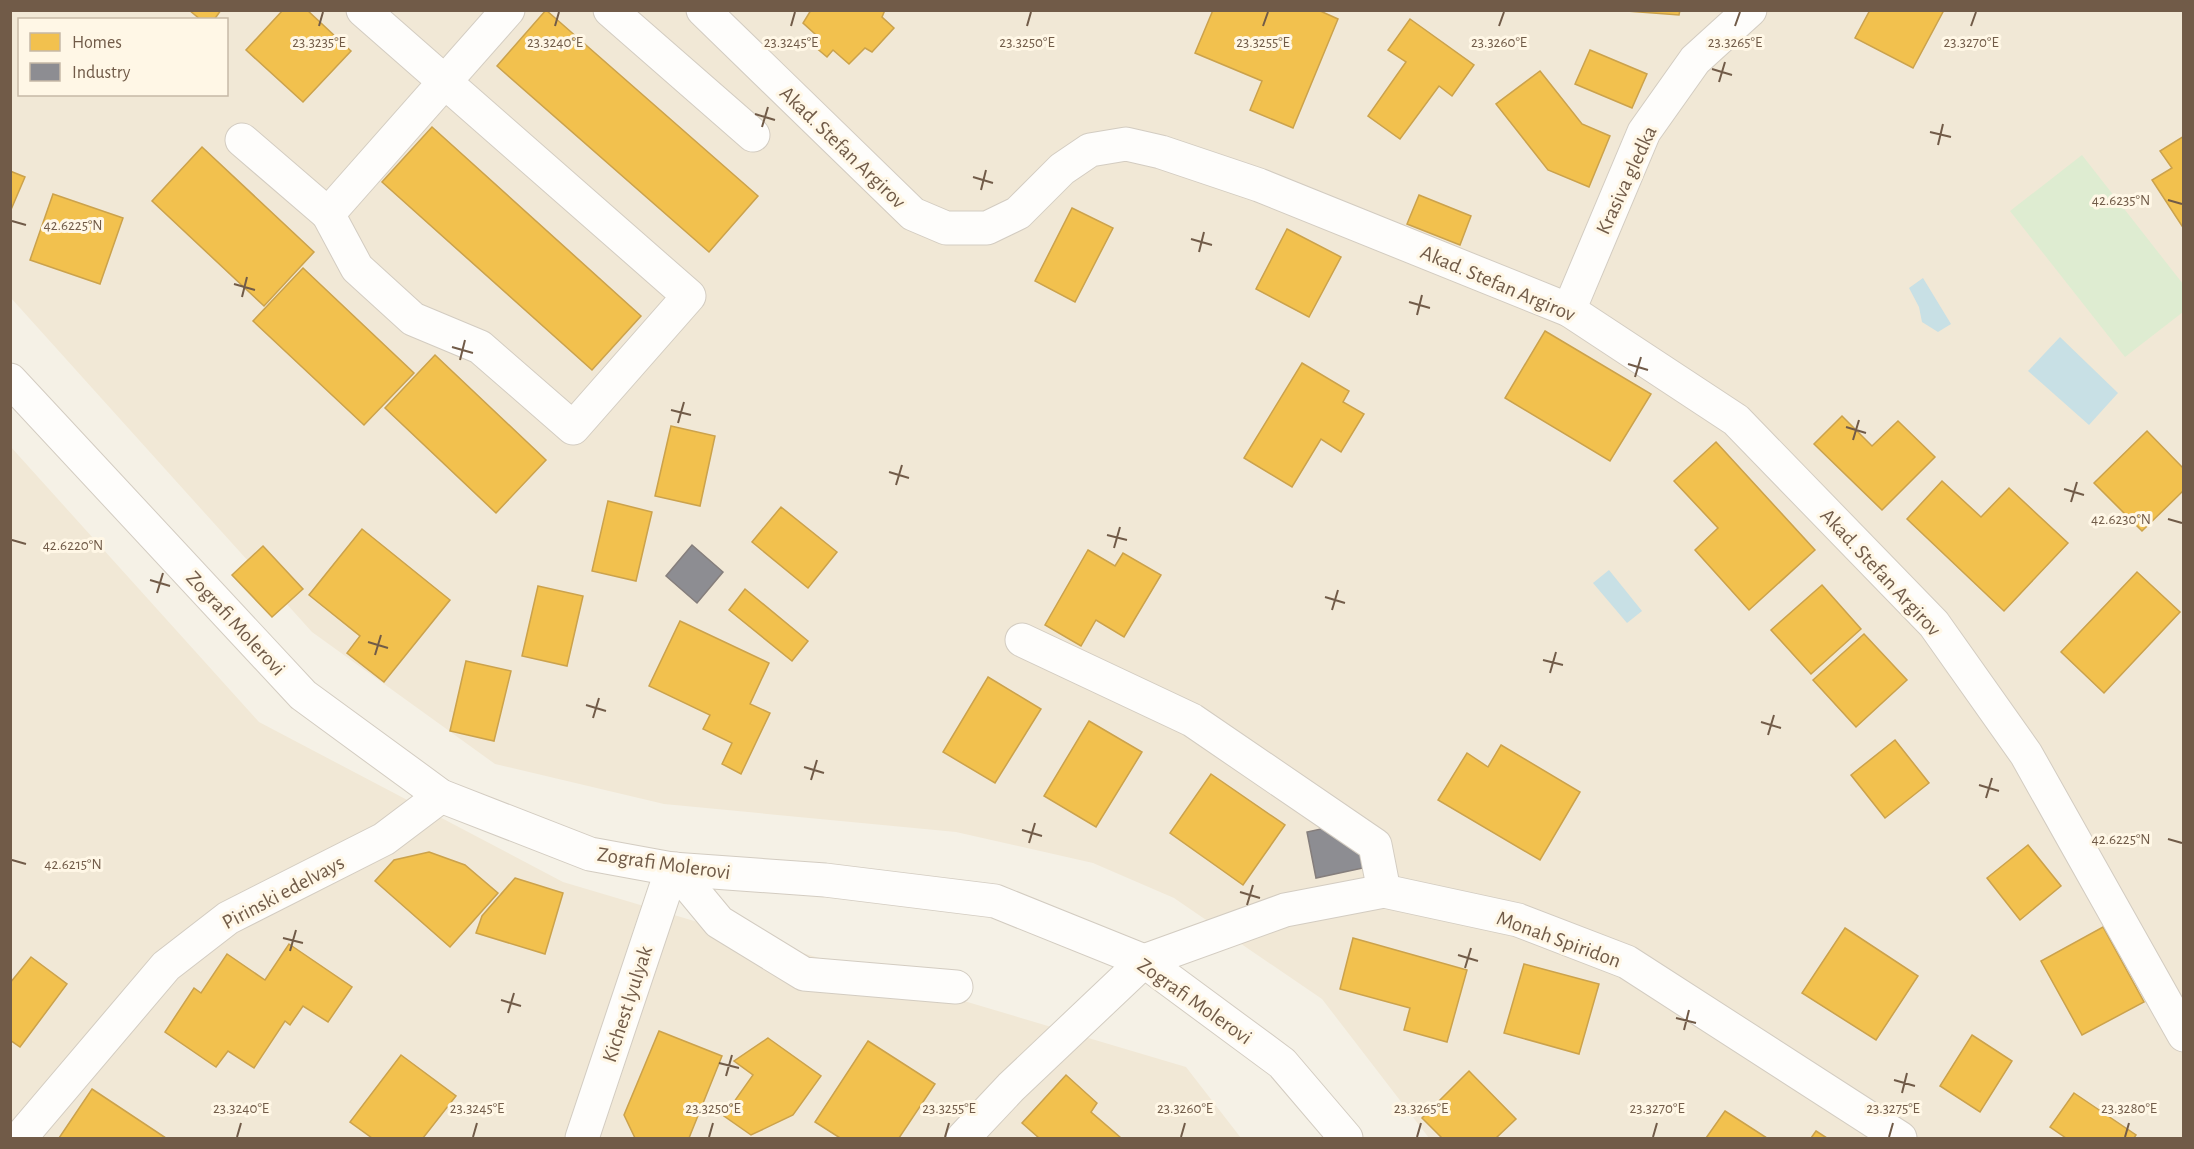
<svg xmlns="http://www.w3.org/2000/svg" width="2194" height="1149" viewBox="0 0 2194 1149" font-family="'Alegreya Sans',sans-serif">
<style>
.residential{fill:#f1e8d6;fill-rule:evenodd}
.green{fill:#deecd1}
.water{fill:#c8e0e5}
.homes{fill:#f2c14e;stroke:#cba24c;stroke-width:1.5}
.industry{fill:#8d8d92;stroke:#857e7c;stroke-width:1.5}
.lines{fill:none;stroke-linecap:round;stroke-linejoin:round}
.minor-casing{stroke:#d3ccc1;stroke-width:35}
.minor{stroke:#fefdfb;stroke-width:33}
.ticks{fill:none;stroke:#715b48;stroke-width:2}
.labels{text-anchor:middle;stroke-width:6;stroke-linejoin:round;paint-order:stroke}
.street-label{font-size:21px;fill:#715b48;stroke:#fff7e6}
.ticks-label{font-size:15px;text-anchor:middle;fill:#715b48;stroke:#fff7e6;stroke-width:6;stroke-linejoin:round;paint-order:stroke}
</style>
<rect width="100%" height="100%" fill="#f5f1e6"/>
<g class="residential">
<path d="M10,11H2183V1138H1429L1322,999L1174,898L1093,863L956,832L664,804L495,764L312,632L11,298ZM20,20H226V94H20Z"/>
<path d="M10,446L259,722L563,882L1186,1067L1241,1138H11Z"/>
</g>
<path class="green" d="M2082,155L2183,284V312L2125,357L2010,211Z"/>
<g class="water">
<path d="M1923,278L1951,324L1938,332L1922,322L1919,307L1909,288Z"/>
<path d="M2060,337L2118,393L2089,425L2028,371Z"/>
<path d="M1609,570L1642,611L1627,623L1593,583Z"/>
</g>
<g class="homes">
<path d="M189,10H221L214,20H201Z"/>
<path d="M283,10H307L351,51L303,102L246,50Z"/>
<path d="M546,10L758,196L709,252L497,66Z"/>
<path d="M885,10L882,17L894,28L872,52L865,48L849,64L833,50L827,57L808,41L815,34L803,23L811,10Z"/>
<path d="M1213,10H1318L1338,19L1293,128L1250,110L1262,81L1195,53Z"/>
<path d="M1613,10H1680L1679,15Z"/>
<path d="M1870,10H1944L1913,68L1855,38Z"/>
<path d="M1410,19L1474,65L1452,96L1439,86L1400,139L1368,116L1406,62L1388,50Z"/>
<path d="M1590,50L1647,74L1632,108L1575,84Z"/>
<path d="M1540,71L1582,124L1610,136L1589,187L1548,170L1496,104Z"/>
<path d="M432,127L641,316L592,370L382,182Z"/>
<path d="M2184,136V229L2152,180L2172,168L2160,151Z"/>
<path d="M202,147L314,252L264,306L152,201Z"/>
<path d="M10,171L25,177L10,212Z"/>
<path d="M53,194L123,218L100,284L30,260Z"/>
<path d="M1419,195L1471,216L1460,245L1407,224Z"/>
<path d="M1072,208L1113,228L1075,302L1035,281Z"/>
<path d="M1287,229L1341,257L1309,317L1256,289Z"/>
<path d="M303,268L414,373L364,425L253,321Z"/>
<path d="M1545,331L1651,394L1610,461L1505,398Z"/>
<path d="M435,355L546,460L496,513L385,408Z"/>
<path d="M1302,363L1349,391L1343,402L1364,414L1341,452L1321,439L1292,487L1244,458Z"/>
<path d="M1842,416L1872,446L1898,421L1935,457L1882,510L1814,444Z"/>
<path d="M671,426L715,436L700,506L655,496Z"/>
<path d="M2147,431L2184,469V490L2142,531L2094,483Z"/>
<path d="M1716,442L1815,550L1749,610L1695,550L1718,528L1674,481Z"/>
<path d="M1942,481L1981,517L2009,488L2068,543L2004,611L1907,519Z"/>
<path d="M608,501L652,512L636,581L592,571Z"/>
<path d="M781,507L837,552L808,588L752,542Z"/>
<path d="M362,529L450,600L384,682L347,653L360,636L309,595Z"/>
<path d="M263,546L303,589L272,617L232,575Z"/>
<path d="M1088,550L1115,566L1123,553L1161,575L1124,637L1096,620L1081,646L1045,625Z"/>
<path d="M2137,572L2180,612L2104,693L2061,652Z"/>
<path d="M1822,585L1861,629L1811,674L1771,630Z"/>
<path d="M538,586L583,596L567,666L522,656Z"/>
<path d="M745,589L808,641L792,661L729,610Z"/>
<path d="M680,621L769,663L750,704L770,713L741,774L722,764L732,743L703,729L710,715L649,686Z"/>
<path d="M1864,634L1907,680L1856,727L1813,680Z"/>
<path d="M466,661L511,671L494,741L450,731Z"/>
<path d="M988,677L1041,709L995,783L943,752Z"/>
<path d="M1089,721L1142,752L1096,827L1044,796Z"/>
<path d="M1895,740L1929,783L1885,818L1851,775Z"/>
<path d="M1501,745L1580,792L1540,860L1438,800L1467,753L1488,767Z"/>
<path d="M1211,774L1285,825L1243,885L1170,833Z"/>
<path d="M2028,845L2061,886L2020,920L1987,878Z"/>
<path d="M429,852L465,865L498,893L450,947L375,881L394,860Z"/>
<path d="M515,878L563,893L545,954L476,933L482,916Z"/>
<path d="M2103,927L2144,1002L2082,1035L2041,961Z"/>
<path d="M1845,928L1918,976L1876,1040L1802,993Z"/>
<path d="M1353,938L1467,970L1447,1042L1404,1030L1410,1008L1340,989Z"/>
<path d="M289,944L352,987L328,1022L303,1006L290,1025L285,1021L254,1068L228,1051L216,1067L165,1032L194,988L201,993L227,954L265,980Z"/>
<path d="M31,957L67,984L20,1047L10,1040V983Z"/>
<path d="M1524,964L1599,984L1579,1054L1504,1033Z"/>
<path d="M659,1031L722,1056L689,1138H635L624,1115Z"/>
<path d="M1972,1035L2012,1061L1980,1112L1940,1086Z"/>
<path d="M768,1038L821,1076L793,1115L751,1135L724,1116L753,1075L734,1061Z"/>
<path d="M868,1041L935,1084L899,1138H840L815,1122Z"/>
<path d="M401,1055L456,1096L423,1138H372L350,1122Z"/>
<path d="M1469,1071L1516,1119L1496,1138H1442L1422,1118Z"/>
<path d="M1066,1075L1097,1103L1091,1112L1121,1138H1039L1022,1123Z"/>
<path d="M92,1089L166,1138H59Z"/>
<path d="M2074,1093L2136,1135L2134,1138H2066L2050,1127Z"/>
<path d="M1725,1111L1767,1138H1706Z"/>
<path d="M1816,1131L1827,1138H1811Z"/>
</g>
<g class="industry">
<path d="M692,545L723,572L697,603L666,576Z"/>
<path d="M1330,827L1359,847L1363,868L1316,878L1307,832Z"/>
</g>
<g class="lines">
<defs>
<g id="minor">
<path d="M363,10L689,296L573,428L480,347L413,319L357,268L328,214L508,10"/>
<path d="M610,10L753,135"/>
<path d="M703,10L913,214L946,228H987L1018,213L1062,169L1090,150L1126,144L1161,152L1259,185L1569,310L1736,420L1934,624L2026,754L2184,1035"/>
<path d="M242,140L328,214"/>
<path d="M1569,310L1644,132L1695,60L1750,10"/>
<path d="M10,380L303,695L441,796L590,854L672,869L825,880L995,901L1144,961L1282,1063L1346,1138"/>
<path d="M1022,640L1192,720L1375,845L1384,891"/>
<path d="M675,869L719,922L804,974L956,987"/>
<path d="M20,1138L166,966L228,918L384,839L441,796"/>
<path d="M582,1138L672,869"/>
<path d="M963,1138L1011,1087L1144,961L1285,910L1384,891L1518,920L1627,962L1900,1138"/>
</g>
</defs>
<use href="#minor" class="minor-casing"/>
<use href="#minor" class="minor"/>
</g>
<path class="ticks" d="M319,26L323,12M555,26L559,12M791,26L795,12M1027,26L1031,12M1263,26L1268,12M1499,26L1504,12M1735,26L1740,12M1971,26L1976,12M1712,69L1732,75M1719,82L1725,62M755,114L775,120M762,127L768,107M1930,132L1951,137M1938,145L1943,124M973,177L993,183M981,190L986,170M2168,200L2182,204M12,221L26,225M1191,239L1212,245M1199,252L1204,232M234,284L255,290M242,297L247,277M1409,302L1430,308M1417,315L1422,295M452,347L473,353M460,360L465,340M1628,364L1648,370M1635,377L1641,357M671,410L691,415M678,423L684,402M1846,427L1866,433M1853,440L1859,420M889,472L909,478M896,485L902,465M2064,489L2084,495M2071,502L2077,482M2168,519L2182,523M1107,535L1127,540M12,540L26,544M1114,548L1120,527M150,580L170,586M157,593L163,573M1325,597L1345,603M1332,610L1338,590M368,642L388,648M375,655L381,635M1543,660L1563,665M1550,673L1556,652M586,705L606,711M593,718L599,698M1761,722L1781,728M1768,735L1774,715M804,767L824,773M811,780L817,760M1979,785L1999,791M1986,798L1992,778M1022,830L1042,836M2168,839L2182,843M1029,843L1035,823M12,860L26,864M1240,892L1260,898M1247,905L1253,885M283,938L303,943M290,951L296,930M1458,955L1478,961M1465,968L1471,948M501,1000L521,1006M508,1013L514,993M1676,1018L1696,1023M1684,1030L1689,1010M719,1063L739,1068M726,1076L732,1055M1894,1080L1915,1086M1902,1093L1907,1073M237,1137L241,1123M473,1137L477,1123M709,1137L713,1123M945,1137L949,1123M1181,1137L1185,1123M1417,1137L1421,1123M1653,1137L1657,1123M1889,1137L1893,1123M2125,1137L2129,1123"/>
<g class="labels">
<g class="street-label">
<text transform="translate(843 147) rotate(44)" y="7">Akad. Stefan Argirov</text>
<text transform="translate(1626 180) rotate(-65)" y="7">Krasiva gledka</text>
<text transform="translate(1498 283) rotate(23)" y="7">Akad. Stefan Argirov</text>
<text transform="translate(1881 572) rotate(47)" y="7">Akad. Stefan Argirov</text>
<text transform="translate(236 623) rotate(47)" y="7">Zografi Molerovi</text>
<text transform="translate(664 863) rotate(8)" y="7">Zografi Molerovi</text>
<text transform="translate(283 892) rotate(-28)" y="7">Pirinski edelvays</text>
<text transform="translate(1559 939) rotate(20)" y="7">Monah Spiridon</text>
<text transform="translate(1195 1001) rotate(35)" y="7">Zografi Molerovi</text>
<text transform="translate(627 1004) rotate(-72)" y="7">Kichest lyulyak</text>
</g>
</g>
<g class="ticks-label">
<text x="319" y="47">23.3235°E</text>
<text x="555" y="47">23.3240°E</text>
<text x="791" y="47">23.3245°E</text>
<text x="1027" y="47">23.3250°E</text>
<text x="1263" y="47">23.3255°E</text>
<text x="1499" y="47">23.3260°E</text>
<text x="1735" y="47">23.3265°E</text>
<text x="1971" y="47">23.3270°E</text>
<text x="2121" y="205">42.6235°N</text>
<text x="73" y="230">42.6225°N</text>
<text x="2121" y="524">42.6230°N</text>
<text x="73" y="550">42.6220°N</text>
<text x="2121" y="844">42.6225°N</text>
<text x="73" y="869">42.6215°N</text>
<text x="241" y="1113">23.3240°E</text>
<text x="477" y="1113">23.3245°E</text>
<text x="713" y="1113">23.3250°E</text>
<text x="949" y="1113">23.3255°E</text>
<text x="1185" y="1113">23.3260°E</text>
<text x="1421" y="1113">23.3265°E</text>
<text x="1657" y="1113">23.3270°E</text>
<text x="1893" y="1113">23.3275°E</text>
<text x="2129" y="1113">23.3280°E</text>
</g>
<rect width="2194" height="1149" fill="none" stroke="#715b48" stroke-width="24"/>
<rect x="18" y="18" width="210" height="78" fill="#fff7e6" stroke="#c6b9a7" stroke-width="1.5"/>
<rect x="30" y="33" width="30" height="18" fill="#f2c14e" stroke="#c6b9a7" stroke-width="1.5"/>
<text x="72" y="48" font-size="18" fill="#715b48">Homes</text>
<rect x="30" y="63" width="30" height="18" fill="#8d8d92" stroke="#c6b9a7" stroke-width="1.5"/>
<text x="72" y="78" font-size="18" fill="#715b48">Industry</text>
</svg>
